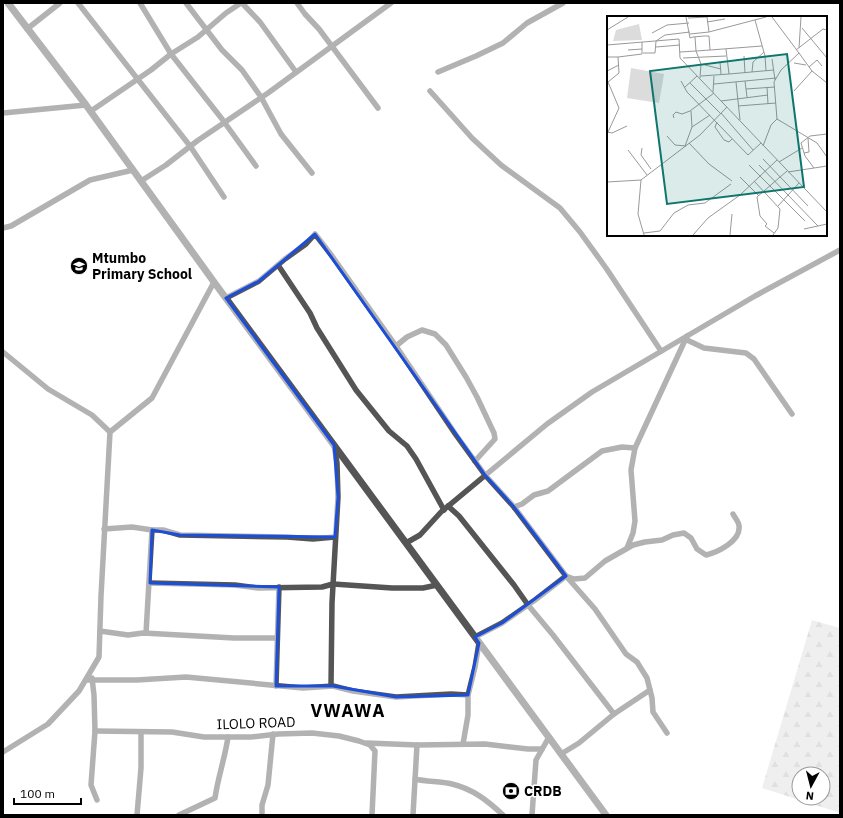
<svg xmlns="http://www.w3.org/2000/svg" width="843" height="818" viewBox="0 0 843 818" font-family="'IBM Plex Sans',sans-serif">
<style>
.forest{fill:url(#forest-firs);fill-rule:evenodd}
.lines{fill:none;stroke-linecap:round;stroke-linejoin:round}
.minor{stroke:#555;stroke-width:5.5}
.tertiary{stroke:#555;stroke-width:7}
.marked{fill:none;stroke:#1d4ed8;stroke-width:3;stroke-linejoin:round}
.labels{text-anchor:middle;stroke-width:3;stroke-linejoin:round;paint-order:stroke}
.poi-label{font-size:14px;font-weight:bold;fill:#000;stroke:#fff;text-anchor:start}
.street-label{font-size:14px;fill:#000;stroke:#fff}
.district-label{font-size:18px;font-weight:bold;letter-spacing:1px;fill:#000;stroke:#fff}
.inset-road{fill:none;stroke:#999;stroke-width:1}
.view{fill:#0f766e;fill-opacity:0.15;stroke:#0f766e;stroke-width:2}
.inset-edge{fill:none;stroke:#000;stroke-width:2}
</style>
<defs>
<pattern id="forest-firs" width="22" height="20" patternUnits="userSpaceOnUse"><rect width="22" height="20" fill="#dcdcdc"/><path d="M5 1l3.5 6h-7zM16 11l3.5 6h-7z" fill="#bbb"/></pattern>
</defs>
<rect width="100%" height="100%" fill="#fff"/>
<path class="forest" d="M812,620L840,628V813L762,788ZM799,774H823V798H799Z"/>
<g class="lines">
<g class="minor">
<path d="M78,3L190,146L224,197"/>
<path d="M140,3L171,54L222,119L256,166"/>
<path d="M186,3L222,50L242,70L261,97L281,134L312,173"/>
<path d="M242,3L260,22L296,72"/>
<path d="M297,3L305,14L319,29L378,108"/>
<path d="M27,29L60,3"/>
<path d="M438,72L476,56L503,43L527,23L563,3"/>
<path d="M430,91L472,138L501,165L560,208L580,232L606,268L661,351"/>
<path d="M91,111L151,70L171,54L198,37L226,13L241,3"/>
<path d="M3,113L86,105"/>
<path d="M141,181L166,165L197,141L268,93L391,3"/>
<path d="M3,228L11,226L90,180L133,170"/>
<path d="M278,265L310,313L317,328L356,390L389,431L407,446L416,459L444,510"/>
<path d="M226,298L259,281L285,259L306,244L315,234L332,256L396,346L456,435L485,475L514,507L566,576L595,609L626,654L637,662L647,678L652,698L653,712L667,733"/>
<path d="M685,339L704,348L746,353L754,359L792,414"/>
<path d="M396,346L407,337L422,330L435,334L446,345L466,377L477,397L494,433L495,439L475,461"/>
<path d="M3,352L48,389L92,415L110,432"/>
<path d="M448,506L459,516L514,585L528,605L553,635L614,714"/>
<path d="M514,507L522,504L534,495L548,491L602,451L622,447L635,448"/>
<path d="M104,529L132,527L152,530H163L180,535L287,537L313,539L335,537"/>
<path d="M406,543L420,535L441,512L547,424L592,392L755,296L840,250"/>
<path d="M627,548L633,533L635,521L631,470L635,448L687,336"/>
<path d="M150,583L235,585L258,588L322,587L333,584L392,588H423L437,585"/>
<path d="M100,631L128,635L143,633L234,638H277"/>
<path d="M146,633L152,530"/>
<path d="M475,637L502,623L535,600L566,576L574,579L585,578L605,561L633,545L645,542L662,540L673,535L684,533L691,538L697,549L706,555C718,552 741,541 739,526C739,522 735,518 733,514"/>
<path d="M92,678L94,695L95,731L91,785L97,800"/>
<path d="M86,680H137L186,677L303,688L333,686L353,691L396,697L451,694L468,695"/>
<path d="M276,686L279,587"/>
<path d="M331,686L332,603L338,497L337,463L334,445"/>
<path d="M95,731L172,732L204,737H251L278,734L312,733L339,736L359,741L370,745L375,751L372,815"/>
<path d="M367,743L417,745L485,744L528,749H542"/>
<path d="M463,744L468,715V695L475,667L479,643"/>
<path d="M3,752L48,724L79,691L99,657L101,596L110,432L152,398L214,282"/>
<path d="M561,754L579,743L614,714L650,690"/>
<path d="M415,779C427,782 440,781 452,784C473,789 488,801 503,815"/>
<path d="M137,815L141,768V732"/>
<path d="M179,815L215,798C218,777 225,758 228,737"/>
<path d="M262,815V805L268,785L273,734"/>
<path d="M413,815L417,745"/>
<path d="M532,815L536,760L549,737"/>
</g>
<path class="tertiary" d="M8,3L86,105L214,282L606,815"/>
</g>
<path d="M0 0H843V818H0ZM315,234L485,475L514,507L566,576L502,623L475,637L479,643L468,695L396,697L333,686H276L279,587L150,583L152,530L180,535L335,537L338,497L334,445L226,298L259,281Z" fill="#fff" fill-opacity=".55" fill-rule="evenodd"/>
<path class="marked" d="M315,234L485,475L514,507L566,576L502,623L475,637L479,643L468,695L396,697L333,686H276L279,587L150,583L152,530L180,535L335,537L338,497L334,445L226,298L259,281Z"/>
<defs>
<symbol id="school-disc" viewBox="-11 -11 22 22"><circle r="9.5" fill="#000" stroke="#fff"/><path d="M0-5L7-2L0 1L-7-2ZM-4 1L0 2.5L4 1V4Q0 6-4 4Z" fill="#fff"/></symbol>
<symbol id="bank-disc" viewBox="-11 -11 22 22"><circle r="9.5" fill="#000" stroke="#fff"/><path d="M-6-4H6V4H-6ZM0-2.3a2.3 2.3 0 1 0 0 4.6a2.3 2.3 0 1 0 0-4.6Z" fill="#fff"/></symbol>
</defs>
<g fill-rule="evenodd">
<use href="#school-disc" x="69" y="256" width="20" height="20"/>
<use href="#bank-disc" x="501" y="781" width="20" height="20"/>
</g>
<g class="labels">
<g class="poi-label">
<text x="92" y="263">Mtumbo<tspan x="92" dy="16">Primary School</tspan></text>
<text x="524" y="796">CRDB</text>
</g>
<g class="street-label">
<text transform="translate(256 723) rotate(-2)" y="5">ILOLO ROAD</text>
</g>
<g class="district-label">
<text x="348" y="717">VWAWA</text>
</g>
</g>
<g transform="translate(607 16)">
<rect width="220" height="220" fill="#fff"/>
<path d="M32,8L35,24L6,25L9,14Z" fill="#dcdcdc"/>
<path d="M24,52L57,58L52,87L20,82Z" fill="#dcdcdc"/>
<path class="inset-road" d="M79,1L83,22L86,21L97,20H102L103,34L89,35L88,21M81,2L100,1L102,16M148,4L158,40L159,55M100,6L118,3M195,12L220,42M0,14L21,1M45,17L60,9L82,7M83,18L102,16L159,1M0,29L72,23L73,42L220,196M49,31L73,29M192,32L194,1M119,33L122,58L167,54M21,34L35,33M103,34L155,30M189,34L216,13L220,14M73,36L89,35L94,48L93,62M36,37H48L49,25L58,19L83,16M192,37L205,55L220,67M137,40L138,57M0,41H11L12,57L1,66L12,92L1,116M11,41L35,38V26M76,42L119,40M165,43L168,64M113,46L114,58M187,47L199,49M98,49L114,53M202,51L210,44L215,50M0,55L12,49M145,56L146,46L157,36M94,60L122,58M74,65L80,76L141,139L154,127M138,65L140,81M129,66L133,104M83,67L114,98M107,68L169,62M160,71L161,88M77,72L90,60M139,73L168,71M187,75L205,55M106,76L107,60M114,85L161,79M131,90L169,87M114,97L146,134M67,102L66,99L69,96L75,98L83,95L107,77M170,103L210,127L220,141M110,106L108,111L117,124L122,126L125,123M85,111L103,99M0,116L5,117L20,110M60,120L68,129L79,130M82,127L102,148L125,165M78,130L85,111L84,95M156,130L164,109L170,103L167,66L174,54L192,37L165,1M35,132L34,139L44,153M21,134L40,159M197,137L202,136L201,122M156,143L201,190M172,146L195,132M142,149L198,205M152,149L211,210M207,152L198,140L194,127L203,120L220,118M181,156L220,150M133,161L152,180M34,164L31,198L37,219M147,165L173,193L171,212L166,219M0,166L34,164L93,119L120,91M171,190L192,167M197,213L220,208M37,217L53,215L67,197L81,189L98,187L124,168M167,217L158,210L160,208L153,200L150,181L180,155M86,219L101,202L133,179L170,144M123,219L125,198"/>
<path class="view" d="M180,38L197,171L60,188L43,55Z"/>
<rect width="220" height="220" class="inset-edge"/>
</g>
<rect width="843" height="818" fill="none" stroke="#000000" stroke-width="8"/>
<g transform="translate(811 786) rotate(187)"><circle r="19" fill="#ffffff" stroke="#999999"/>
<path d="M0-3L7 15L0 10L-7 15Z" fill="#000000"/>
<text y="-6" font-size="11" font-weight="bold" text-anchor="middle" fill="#000000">N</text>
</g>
<path d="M14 798v6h67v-6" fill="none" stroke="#000000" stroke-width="2"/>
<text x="20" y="798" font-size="12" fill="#000000" stroke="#ffffff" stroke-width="3" paint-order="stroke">100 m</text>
</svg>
